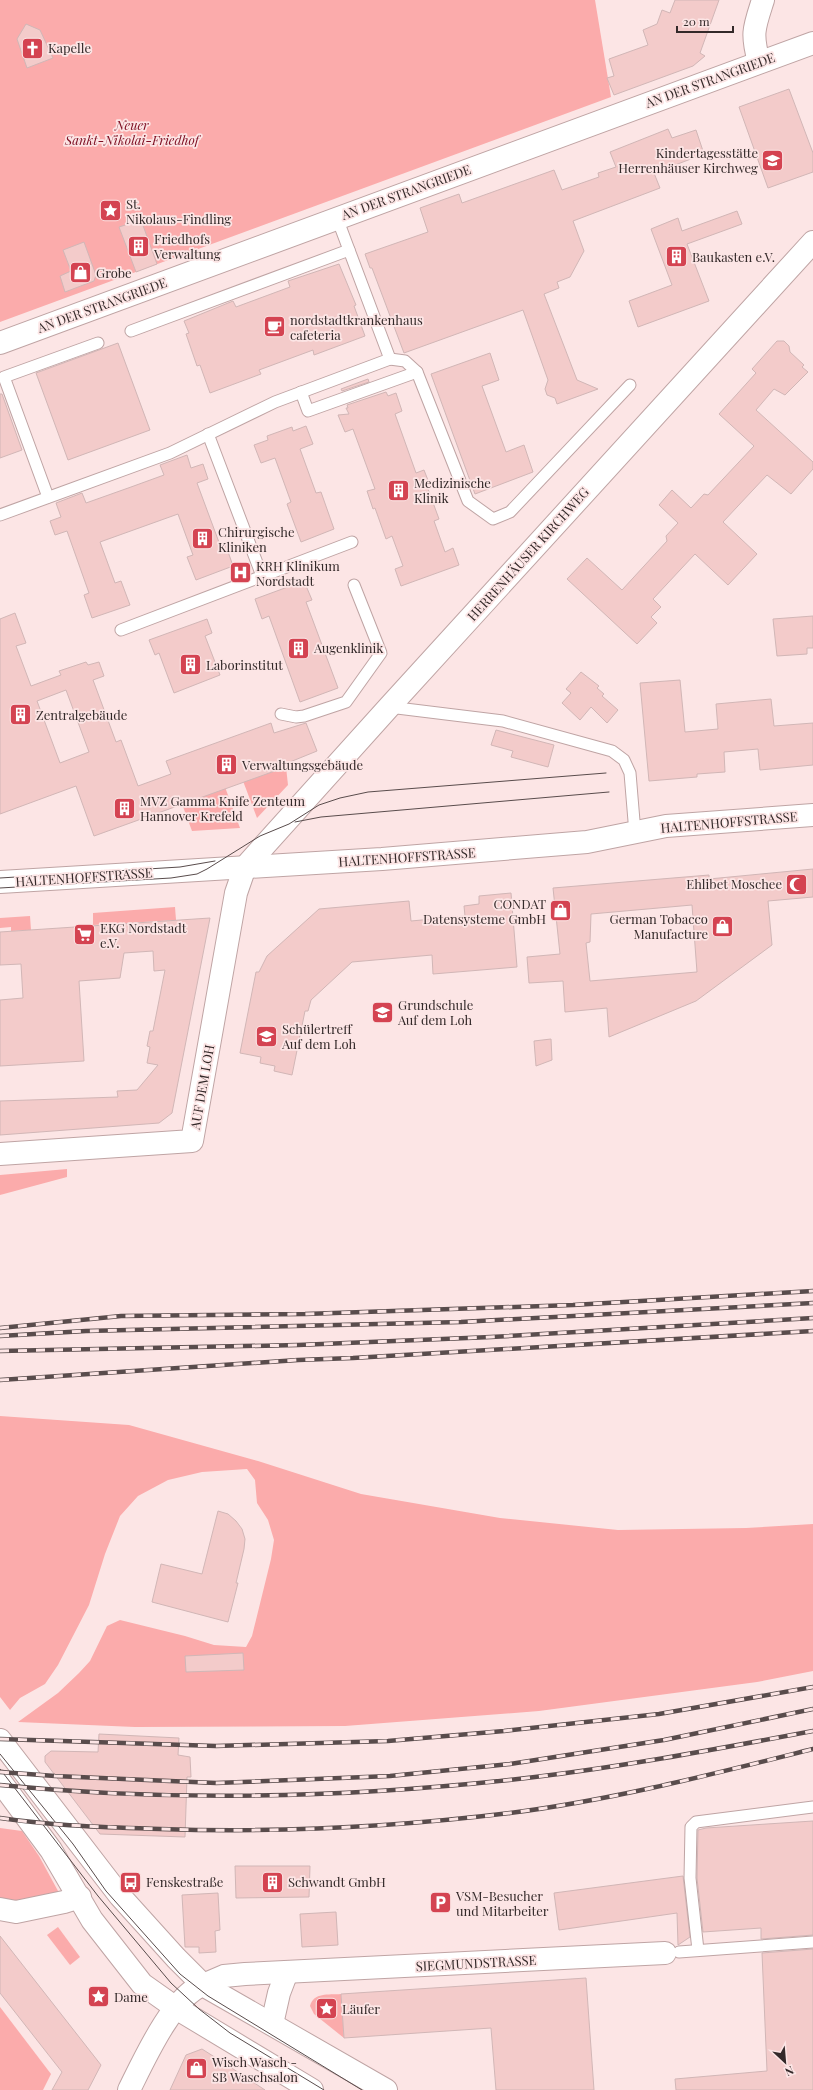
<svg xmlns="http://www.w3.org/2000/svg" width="813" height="2090" viewBox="0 0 813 2090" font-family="'Playfair Display',serif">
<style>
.green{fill:#fbabab}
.building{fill:#f3cbca;stroke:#d1b6b6;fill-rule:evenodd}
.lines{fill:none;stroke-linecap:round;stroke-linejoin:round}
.service-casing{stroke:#bfa4a4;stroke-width:13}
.minor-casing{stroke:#bfa4a4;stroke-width:24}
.tertiary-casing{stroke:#bfa4a4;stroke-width:24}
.secondary-casing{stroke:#bfa4a4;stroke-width:24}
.service{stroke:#fff;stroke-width:11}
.minor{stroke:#fff;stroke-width:22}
.tertiary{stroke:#fff;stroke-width:22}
.secondary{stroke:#fff;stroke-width:22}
.tram{stroke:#594c4c;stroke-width:1}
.rail-casing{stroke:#594c4c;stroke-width:4.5}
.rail{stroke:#fce5e5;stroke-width:3;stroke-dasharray:9;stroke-linecap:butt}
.labels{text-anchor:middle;stroke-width:3.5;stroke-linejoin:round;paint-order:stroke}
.poi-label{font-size:13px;fill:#332929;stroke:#fce5e5;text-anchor:start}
.street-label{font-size:13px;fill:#332929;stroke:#fce5e5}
.park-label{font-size:13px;font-style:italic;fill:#7d0d21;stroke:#fce5e5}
</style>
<rect width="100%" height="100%" fill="#fce5e5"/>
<g class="green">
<path d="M0,0H595L611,97L0,322Z"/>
<path d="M286,767L288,785L257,818L243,781Z"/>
<path d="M225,787L240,828L192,831L182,804Z"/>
<path d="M175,907L176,920L93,925V913Z"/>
<path d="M30,916L31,930L11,931V927L0,928V918Z"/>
<path d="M67,1169V1177L0,1195V1175Z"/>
<path d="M0,1416L129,1425L258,1461L361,1494L500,1518L618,1530L746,1528L813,1524V1671L757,1682L539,1711L345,1726L135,1727L18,1722L58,1693L79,1673L90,1661L107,1626L120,1620L185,1636L214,1645L246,1647L252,1636L271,1559L274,1540L268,1520L257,1503L255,1480L247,1469L202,1472L168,1480L138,1496L120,1516L105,1554L89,1605L58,1665L45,1684L20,1698L10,1710L0,1697Z"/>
<path d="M0,1828L22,1831L39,1856L64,1902L0,1909Z"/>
<path d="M58,1927L80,1957L70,1965L47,1935Z"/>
<path d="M341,1994L344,2038L314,2014L310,2006C314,1992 328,1995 341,1994Z"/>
<path d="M0,2007L51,2074L43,2090H0Z"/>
</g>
<g class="building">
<path d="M675,0H719L700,53L705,56L693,66L614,95L607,78L614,76L609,59L648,45L643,30L657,24L662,10L670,13Z"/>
<path d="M26,24L40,30L53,58L27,68L17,39Z"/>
<path d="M789,89L813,153V172L768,188L739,107Z"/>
<path d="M668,129L672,138L696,130L704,154L654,173L660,188L573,221L584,251L570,277L557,282L559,288L544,294L577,380L598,389L557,404L555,398L547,395L545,389L548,380L523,310L404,353L372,268H370L365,254L428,232L420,208L459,194L462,203L554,170L562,190L599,177L598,173L616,167L610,152Z"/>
<path d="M737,211L742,224L687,244L709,301L638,327L629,301L672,285L651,229L678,218L682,231Z"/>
<path d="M141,220L157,264L136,272L119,227Z"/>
<path d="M84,242L96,275L94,281L65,292L60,276L71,271L63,250Z"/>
<path d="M339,264L356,305L354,306L365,336L314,355L313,350L259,370L261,374L210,393L200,365L197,366L186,334L189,333L184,321L233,301L236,307L290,287L288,281Z"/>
<path d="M777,341H784L789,346L790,352L804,365L802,367L808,372L785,395L774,389L756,410L813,462V469L791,494L767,475L723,522L757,554L728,585L695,554L653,599L661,607L651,617L657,623L637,644L567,579L587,558L622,590L667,541L666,536L678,523L659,505L672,490L691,508L704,494L708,495L754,446L719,414L756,373L752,369Z"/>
<path d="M118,343L150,430L68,460L36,373Z"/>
<path d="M490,353L499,380L482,386L506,452L524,445L533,472L475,494L431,374Z"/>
<path d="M368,379L369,382L342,391L341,389Z"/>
<path d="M386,392L388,396L396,393L402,411L395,414L416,473L424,470L431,488L428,489L439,519L434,521L445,552L453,548L459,565L401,586L395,569L403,566L392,536L386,539L375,508L373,509L367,491L375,489L353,429L345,432L338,415L349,414L346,408H348L347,405Z"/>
<path d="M0,394H2L22,450L0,458Z"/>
<path d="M306,426L313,444L300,449L316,493L321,492L334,529L301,542L287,504L291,502L275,458L261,463L254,445L268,440L267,436L292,427L293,431Z"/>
<path d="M187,455L191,468L203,464L208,479L197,483L220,545L225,543L233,566L196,580L187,557L193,555L178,514L100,542L115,583L121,581L130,605L92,618L84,595L89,593L67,531L55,535L50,521L61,517L56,503L82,493L86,503L131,487L164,475L160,465Z"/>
<path d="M304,581L312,600L306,602L338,688L300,702L269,616L262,619L255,599Z"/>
<path d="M15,613L26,643L16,646L31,686L61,675L59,671L86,662L88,665L99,662L104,676L93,680L116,742L121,740L138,786L171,774L166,761L271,723L274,733L306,723L317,751L285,764L286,767L94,836L76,786L0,814V619ZM66,690L89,752L60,763L37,701Z"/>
<path d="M813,616V648H807V654L777,656L773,619Z"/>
<path d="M207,619L212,633L205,636L220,675L174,693L159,653L155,655L149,640Z"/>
<path d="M581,672L599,686L597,688L604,694L602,696L618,710L607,723L591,707L580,720L562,703L571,693L566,689Z"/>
<path d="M680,680L685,732L718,729L716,704L771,699L774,726L813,723V765L760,770L758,749L724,752L725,772L697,774V777L649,781L640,683Z"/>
<path d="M496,730L554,745L548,767L511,757L513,751L491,745Z"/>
<path d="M813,869V897L768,901L772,945L696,1001L609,1037L607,1008L565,1012L563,981L529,983L527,957L560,954L553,888L709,875V879ZM692,905L697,972L590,981L586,943L590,942L591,914Z"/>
<path d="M511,893L517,967L433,974L432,955L352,962L311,1000L308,1011H305L292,1075L274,1071L275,1066L260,1063L261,1057L240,1053L256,972H259L267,956L319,909L409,901L411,921L465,916L464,906L479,904V896Z"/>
<path d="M210,918L172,1113L159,1123L0,1135V1101L118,1097L117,1091L137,1090L158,1065L147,1063L150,1047L147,1046L150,1031H153L165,970L154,971L153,951L124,953L120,978L79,981L84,1061L0,1066V1000L23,998L21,964L0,965V932Z"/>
<path d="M551,1039L552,1060L536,1066L534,1041Z"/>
<path d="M218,1511L228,1514L236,1521L242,1529L245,1539L244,1549L236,1583H238L228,1622L152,1602L161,1564L202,1574Z"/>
<path d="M243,1653L244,1670L186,1672L185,1656Z"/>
<path d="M99,1734L179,1738L178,1755L190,1757L191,1777H187L185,1837L100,1834L45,1762V1756L51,1751L98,1752Z"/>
<path d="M813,1821V1935L761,1939V1928L703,1932L697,1878L698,1830L706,1828Z"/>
<path d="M235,1866H310L309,1897L236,1898Z"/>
<path d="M683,1876L690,1937L678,1945L677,1913L559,1930L554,1893Z"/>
<path d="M218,1893L220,1930L215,1931L216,1952L199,1953V1947H185L182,1895Z"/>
<path d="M336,1912L338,1945L302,1947L300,1914Z"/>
<path d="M0,1936L101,2065L88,2090H52L62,2072L0,1993Z"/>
<path d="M813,1949V2090H676L675,2079L767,2071L762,1953Z"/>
<path d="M586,1978L594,2090H496L491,2028L344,2038L341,1994Z"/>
<path d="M202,2049L224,2063L265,2090H170L186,2055Z"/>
</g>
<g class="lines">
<defs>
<g id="service">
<path d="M131,331L349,250"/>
<path d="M390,359L405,361L417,372L468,501L493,519L510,512L630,385"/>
<path d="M301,392L308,411L417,372"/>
<path d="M208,434L262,576"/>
<path d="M48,497L4,377L98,343"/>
<path d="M0,515L170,453L275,402L390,359L337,218"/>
<path d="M121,630L352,542"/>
<path d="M389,707L503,721L612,751L624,760L630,773L635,833"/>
<path d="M281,714L296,717L304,716L346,702L381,653L354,585"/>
<path d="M698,1950L690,1878L691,1827L696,1822L813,1807"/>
<path d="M679,1952L813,1942"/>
</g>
<g id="minor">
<path d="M759,62C751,33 754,28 763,0"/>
<path d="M0,343L813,43"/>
<path d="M0,1154L192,1141L236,893L245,867"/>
<path d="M0,1909L16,1912L64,1902L80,1897"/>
<path d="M203,1985L224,1976L245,1974L665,1953"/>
<path d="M272,2024L279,1993L287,1972"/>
</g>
<g id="tertiary">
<path d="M245,867L389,707L813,242"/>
<path d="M0,882L382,859L587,842L666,826L813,815"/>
<path d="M129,2090C143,2062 173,1995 203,1985"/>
</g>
<g id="secondary">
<path d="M0,1740L120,1896L176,1958L203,1985L386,2090"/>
<path d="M0,1781L51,1850L92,1920L142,1984L176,2008L312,2090"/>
</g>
</defs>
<use href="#service" class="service-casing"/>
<use href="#minor" class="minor-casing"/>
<use href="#tertiary" class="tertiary-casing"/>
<use href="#secondary" class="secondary-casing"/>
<use href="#service" class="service"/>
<use href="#minor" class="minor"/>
<use href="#tertiary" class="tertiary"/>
<use href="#secondary" class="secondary"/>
<g class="tram">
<path d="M295,822L321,817L609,792"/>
<path d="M0,878L180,867L215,861"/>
<path d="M0,888L171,878L197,874L207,869L260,836L289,824L319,805L340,798L368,792L606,773"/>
<path d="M0,1754L73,1844L106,1891L180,1974L208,1996L362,2090"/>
<path d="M0,1769L98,1896L171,1983L199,2009L230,2033L324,2090"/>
</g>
<defs>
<g id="rail">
<path d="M0,1328L121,1316L305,1314L573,1305L813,1291"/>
<path d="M0,1336L86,1331L461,1322L813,1303"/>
<path d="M0,1351L298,1345L491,1337L813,1318"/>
<path d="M0,1380L298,1360L353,1358L813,1331"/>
<path d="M0,1739L216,1746L388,1741L504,1731L659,1714L813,1687"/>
<path d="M0,1772L55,1776L216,1783L390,1776L510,1764L664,1740L813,1709"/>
<path d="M0,1785C169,1802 340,1798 509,1780C611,1769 712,1750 813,1731"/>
<path d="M0,1818C53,1826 107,1827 160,1829C277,1833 395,1827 510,1813C613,1800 713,1774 813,1749"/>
</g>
</defs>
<use href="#rail" class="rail-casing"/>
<use href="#rail" class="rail"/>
</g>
<defs>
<symbol id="church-square" viewBox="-11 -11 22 22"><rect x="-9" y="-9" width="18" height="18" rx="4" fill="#d44351" stroke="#fce5e5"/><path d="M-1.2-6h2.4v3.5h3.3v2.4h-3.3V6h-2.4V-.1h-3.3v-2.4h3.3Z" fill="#fff"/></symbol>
<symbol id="school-square" viewBox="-11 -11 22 22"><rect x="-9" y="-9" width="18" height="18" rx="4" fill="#d44351" stroke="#fce5e5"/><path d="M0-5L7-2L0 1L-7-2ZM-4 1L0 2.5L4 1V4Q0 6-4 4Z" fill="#fff"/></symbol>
<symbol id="sight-square" viewBox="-11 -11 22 22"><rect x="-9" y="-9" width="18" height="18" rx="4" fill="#d44351" stroke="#fce5e5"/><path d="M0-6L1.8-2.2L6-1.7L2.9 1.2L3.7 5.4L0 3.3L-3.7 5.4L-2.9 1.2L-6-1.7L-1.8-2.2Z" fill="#fff"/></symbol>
<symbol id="building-square" viewBox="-11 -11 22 22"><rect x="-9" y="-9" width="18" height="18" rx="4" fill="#d44351" stroke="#fce5e5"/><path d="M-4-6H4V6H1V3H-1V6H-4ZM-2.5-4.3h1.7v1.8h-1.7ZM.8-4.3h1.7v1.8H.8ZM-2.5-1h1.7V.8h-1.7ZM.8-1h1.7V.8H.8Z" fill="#fff"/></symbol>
<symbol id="shop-square" viewBox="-11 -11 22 22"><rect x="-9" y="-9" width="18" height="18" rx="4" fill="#d44351" stroke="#fce5e5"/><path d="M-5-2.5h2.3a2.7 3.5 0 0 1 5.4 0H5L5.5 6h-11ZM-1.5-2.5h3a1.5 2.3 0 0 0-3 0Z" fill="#fff"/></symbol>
<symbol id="cafe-square" viewBox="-11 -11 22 22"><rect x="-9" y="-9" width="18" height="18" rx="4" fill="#d44351" stroke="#fce5e5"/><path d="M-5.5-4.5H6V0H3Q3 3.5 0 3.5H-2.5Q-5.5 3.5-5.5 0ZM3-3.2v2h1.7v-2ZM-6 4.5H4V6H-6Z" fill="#fff"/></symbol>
<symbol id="hospital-square" viewBox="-11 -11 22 22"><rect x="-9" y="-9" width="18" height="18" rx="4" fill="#d44351" stroke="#fce5e5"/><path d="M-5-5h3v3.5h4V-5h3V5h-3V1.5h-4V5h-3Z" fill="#fff"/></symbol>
<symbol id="mosque-square" viewBox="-11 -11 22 22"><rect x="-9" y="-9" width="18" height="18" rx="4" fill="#d44351" stroke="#fce5e5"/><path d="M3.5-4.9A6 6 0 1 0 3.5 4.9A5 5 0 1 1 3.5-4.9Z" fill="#fff"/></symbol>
<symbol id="supermarket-square" viewBox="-11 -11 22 22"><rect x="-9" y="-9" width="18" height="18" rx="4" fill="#d44351" stroke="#fce5e5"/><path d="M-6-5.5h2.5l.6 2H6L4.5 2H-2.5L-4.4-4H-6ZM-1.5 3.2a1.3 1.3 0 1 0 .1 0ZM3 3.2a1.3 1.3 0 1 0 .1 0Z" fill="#fff"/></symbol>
<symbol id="bus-square" viewBox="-11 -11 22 22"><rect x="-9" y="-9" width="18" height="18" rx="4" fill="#d44351" stroke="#fce5e5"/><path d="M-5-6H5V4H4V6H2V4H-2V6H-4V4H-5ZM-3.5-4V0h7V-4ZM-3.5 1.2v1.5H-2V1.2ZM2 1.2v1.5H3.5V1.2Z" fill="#fff"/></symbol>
<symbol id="parking-square" viewBox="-11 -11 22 22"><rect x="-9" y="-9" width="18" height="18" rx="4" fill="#d44351" stroke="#fce5e5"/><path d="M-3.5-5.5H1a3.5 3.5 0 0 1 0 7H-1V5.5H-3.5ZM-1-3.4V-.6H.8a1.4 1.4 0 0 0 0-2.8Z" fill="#fff"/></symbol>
</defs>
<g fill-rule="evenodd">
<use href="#church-square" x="20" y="36" width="25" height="25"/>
<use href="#school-square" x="760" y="148" width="25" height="25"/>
<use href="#sight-square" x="98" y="198" width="25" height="25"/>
<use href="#building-square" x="126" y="234" width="25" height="25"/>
<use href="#building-square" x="664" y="244" width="25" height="25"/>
<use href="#shop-square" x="68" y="260" width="25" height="25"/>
<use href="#cafe-square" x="262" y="314" width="25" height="25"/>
<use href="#building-square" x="386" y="478" width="25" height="25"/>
<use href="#building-square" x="190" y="526" width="25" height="25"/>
<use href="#hospital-square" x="228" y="560" width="25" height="25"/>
<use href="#building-square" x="286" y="636" width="25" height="25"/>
<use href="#building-square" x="178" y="652" width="25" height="25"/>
<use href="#building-square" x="8" y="702" width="25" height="25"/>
<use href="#building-square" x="214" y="752" width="25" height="25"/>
<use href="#building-square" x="112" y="796" width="25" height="25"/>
<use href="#mosque-square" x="784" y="872" width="25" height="25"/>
<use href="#shop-square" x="548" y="898" width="25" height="25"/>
<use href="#shop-square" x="710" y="914" width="25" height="25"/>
<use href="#supermarket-square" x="72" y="922" width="25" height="25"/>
<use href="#school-square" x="370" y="1000" width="25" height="25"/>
<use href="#school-square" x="254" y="1024" width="25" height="25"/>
<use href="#bus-square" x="118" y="1870" width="25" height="25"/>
<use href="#building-square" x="260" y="1870" width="25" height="25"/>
<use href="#parking-square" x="428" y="1890" width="25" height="25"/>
<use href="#sight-square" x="86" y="1984" width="25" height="25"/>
<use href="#sight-square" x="314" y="1996" width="25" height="25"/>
<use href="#shop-square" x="184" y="2056" width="25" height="25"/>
</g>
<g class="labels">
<g class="poi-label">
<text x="48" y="53">Kapelle</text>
<text x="758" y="158" text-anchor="end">Kindertagesstätte<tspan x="758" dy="15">Herrenhäuser Kirchweg</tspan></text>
<text x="126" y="209">St.<tspan x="126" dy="15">Nikolaus-Findling</tspan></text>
<text x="154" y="244">Friedhofs<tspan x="154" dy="15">Verwaltung</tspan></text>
<text x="692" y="262">Baukasten e.V.</text>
<text x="96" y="278">Grobe</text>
<text x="290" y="325">nordstadtkrankenhaus<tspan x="290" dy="15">cafeteria</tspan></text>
<text x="414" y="488">Medizinische<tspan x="414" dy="15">Klinik</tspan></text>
<text x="218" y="537">Chirurgische<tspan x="218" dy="15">Kliniken</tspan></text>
<text x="256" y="571">KRH Klinikum<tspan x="256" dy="15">Nordstadt</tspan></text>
<text x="314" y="653">Augenklinik</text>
<text x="206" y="670">Laborinstitut</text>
<text x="36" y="720">Zentralgebäude</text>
<text x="242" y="770">Verwaltungsgebäude</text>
<text x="140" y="806">MVZ Gamma Knife Zenteum<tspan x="140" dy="15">Hannover Krefeld</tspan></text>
<text x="782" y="889" text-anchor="end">Ehlibet Moschee</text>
<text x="546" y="909" text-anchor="end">CONDAT<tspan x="546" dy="15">Datensysteme GmbH</tspan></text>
<text x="708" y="924" text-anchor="end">German Tobacco<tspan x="708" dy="15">Manufacture</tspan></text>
<text x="100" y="933">EKG Nordstadt<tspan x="100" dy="15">e.V.</tspan></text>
<text x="398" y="1010">Grundschule<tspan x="398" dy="15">Auf dem Loh</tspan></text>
<text x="282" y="1034">Schülertreff<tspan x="282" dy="15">Auf dem Loh</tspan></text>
<text x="146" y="1887">Fenskestraße</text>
<text x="288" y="1887">Schwandt GmbH</text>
<text x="456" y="1901">VSM-Besucher<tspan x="456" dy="15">und Mitarbeiter</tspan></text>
<text x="114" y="2002">Dame</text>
<text x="342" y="2014">Läufer</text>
<text x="212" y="2067">Wisch Wasch -<tspan x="212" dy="15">SB Waschsalon</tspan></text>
</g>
<g class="street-label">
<text transform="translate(710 80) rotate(-20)" y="5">AN DER STRANGRIEDE</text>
<text transform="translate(406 192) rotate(-20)" y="5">AN DER STRANGRIEDE</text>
<text transform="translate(102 305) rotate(-20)" y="5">AN DER STRANGRIEDE</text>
<text transform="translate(528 554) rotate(-48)" y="5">HERRENHÄUSER KIRCHWEG</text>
<text transform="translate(729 822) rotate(-5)" y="5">HALTENHOFFSTRASSE</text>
<text transform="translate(407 857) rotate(-4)" y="5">HALTENHOFFSTRASSE</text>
<text transform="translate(84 877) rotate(-4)" y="5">HALTENHOFFSTRASSE</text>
<text transform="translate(202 1087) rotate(-80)" y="5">AUF DEM LOH</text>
<text transform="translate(476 1963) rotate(-3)" y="5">SIEGMUNDSTRASSE</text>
</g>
<g class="park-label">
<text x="132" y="130">Neuer<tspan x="132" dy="15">Sankt-Nikolai-Friedhof</tspan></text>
</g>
</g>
<g transform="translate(785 2062) rotate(154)" stroke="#fce5e5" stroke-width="3" paint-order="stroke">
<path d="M0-3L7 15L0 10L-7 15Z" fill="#332929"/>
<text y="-6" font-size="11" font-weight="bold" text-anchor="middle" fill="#332929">N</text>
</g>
<path d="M677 26v6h56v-6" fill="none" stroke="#332929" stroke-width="2"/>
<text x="683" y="26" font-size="12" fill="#332929" stroke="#fce5e5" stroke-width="3" paint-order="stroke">20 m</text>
</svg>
